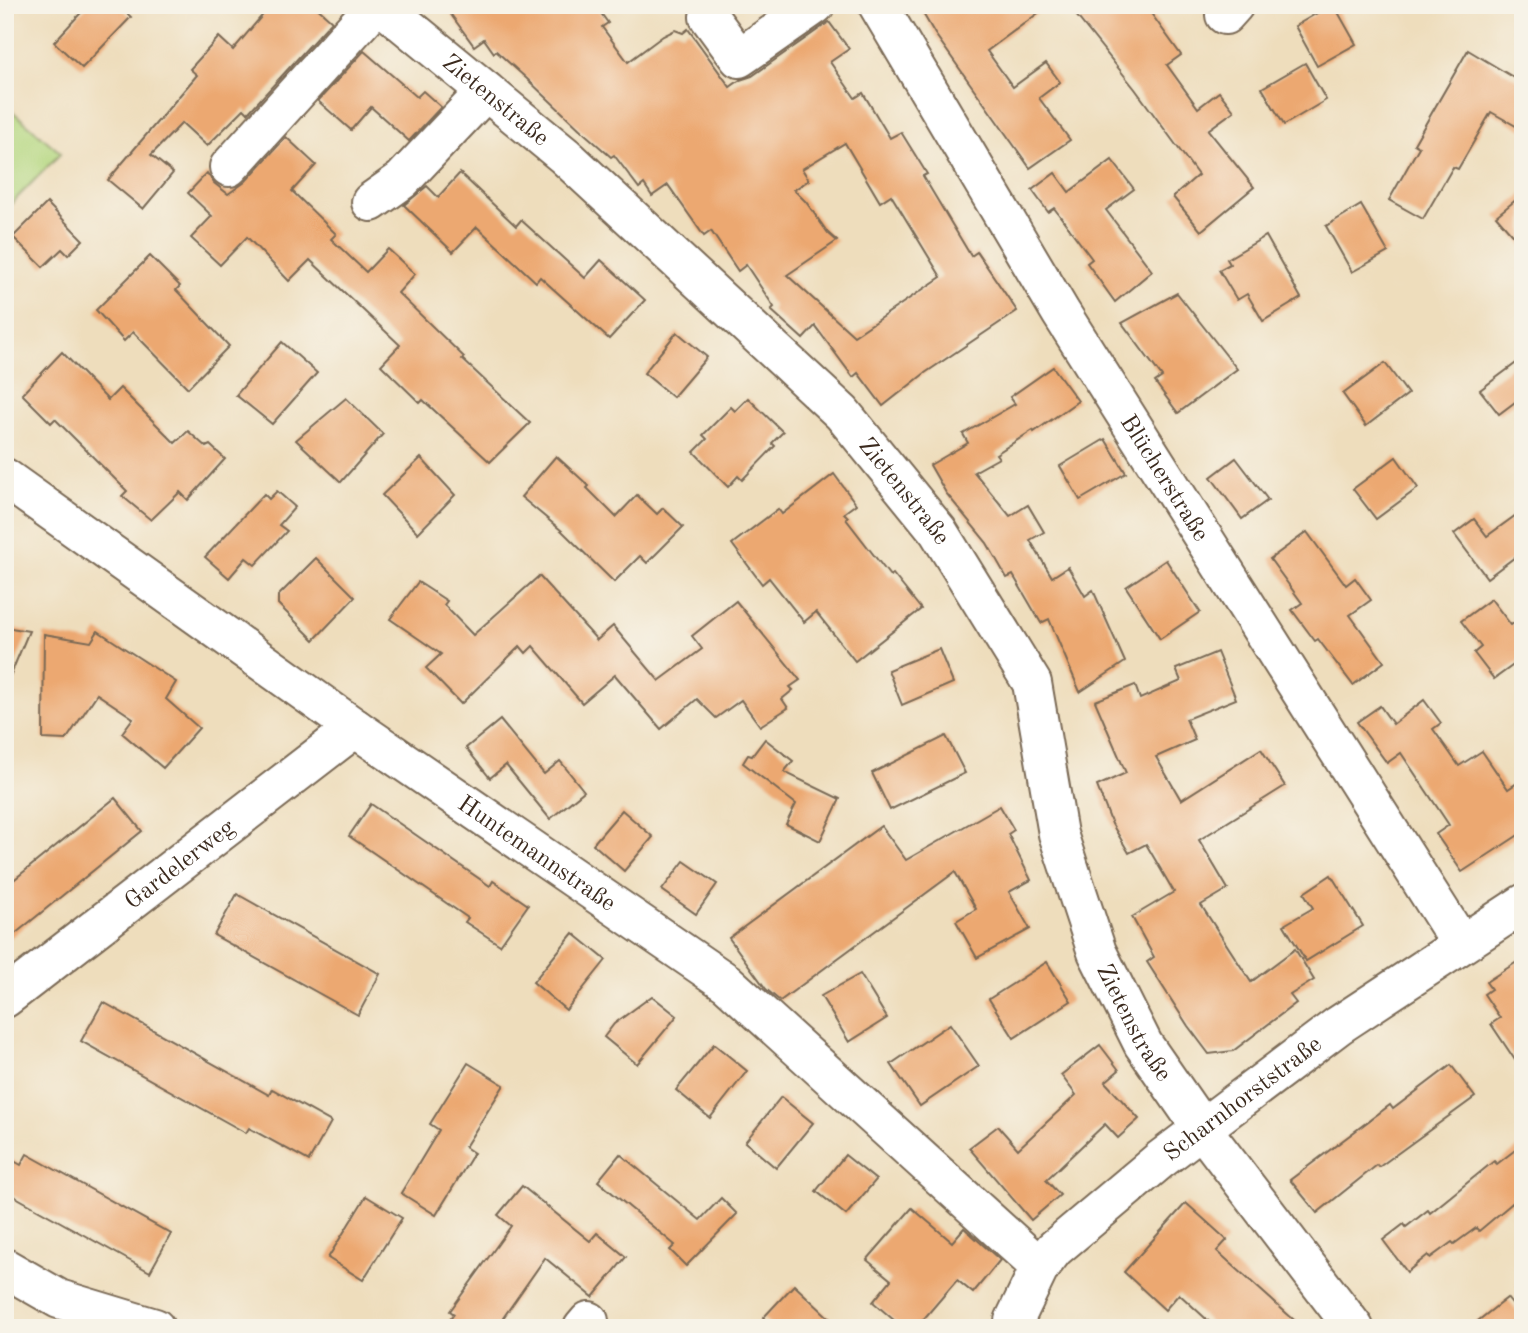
<svg xmlns="http://www.w3.org/2000/svg" width="1528" height="1333" viewBox="0 0 1528 1333" font-family="'Old Standard TT',serif">
<style>
.green{fill:#b4d77f;stroke:#78804e;stroke-width:2}
.building{fill:#eca871;fill-rule:evenodd}
.lines{fill:none;stroke-linecap:round;stroke-linejoin:round}
.minor-casing{stroke:#7a6955;stroke-width:42}
.minor{stroke:#fff;stroke-width:38}
.labels{text-anchor:middle;stroke-width:7;stroke-linejoin:round;paint-order:stroke}
.street-label{font-size:24px;fill:#3b2a1e;stroke:#f7f3e8}
</style>
<rect width="100%" height="100%" fill="#f7f3e8"/>
<filter id="ink" filterUnits="userSpaceOnUse"><feTurbulence type="fractalNoise" baseFrequency=".0143" numOctaves="2"/><feDisplacementMap in="SourceGraphic" scale="14" xChannelSelector="R" yChannelSelector="G"/><feConvolveMatrix kernelMatrix="1 2 1 2 8 2 1 2 1" color-interpolation-filters="sRGB"/></filter>
<filter id="wash" filterUnits="userSpaceOnUse"><feTurbulence type="fractalNoise" baseFrequency=".00686" numOctaves="4" result="noise"/><feDisplacementMap in="SourceGraphic" scale="28" xChannelSelector="R" yChannelSelector="G"/><feGaussianBlur stdDeviation="1.57" result="paint"/><feColorMatrix in="noise" values="0 0 0 0 0 0 0 0 0 0 0 0 0 0 0 0 0 1.4 0 .05"/><feComposite in="paint" operator="in"/></filter>
<g filter="url(#wash)">
<rect width="100%" height="100%" fill="#eeddbc"/>
<path class="green" d="M5,105L61,153L5,210Z"/>
<g id="blocks">
<g class="building">
<path d="M88,5H118L131,17L82,68L54,42Z"/>
<path d="M271,5H314L332,21L248,113L244,109L207,146L182,123L151,155L173,173L143,209L108,180L197,75L190,69L219,37L233,50Z"/>
<path d="M444,5H595L608,23L602,27L628,62L663,36L675,30L683,33L688,29L730,87L740,80L752,76L829,22L849,49L830,62L855,98L863,93L890,138L901,132L927,174L923,176L971,256L977,252L1017,311L925,373L883,406L858,373L853,377L815,326L803,339L771,310L774,307L746,265L738,271L711,231L704,236L668,185L652,196L644,184L639,188L614,155L611,157L585,134L526,78L496,51L494,53L484,39L474,46ZM845,143L880,202L891,195L941,277L854,336L787,275L837,241L828,233L806,202L794,190L809,180L802,169Z"/>
<path d="M918,5H1049L987,51L1013,87L1046,63L1060,82L1039,98L1070,140L1030,168L935,34Z"/>
<path d="M1068,5H1145L1181,55L1167,65L1198,108L1219,92L1234,111L1208,130L1254,187L1201,231L1173,197L1198,175L1135,89Z"/>
<path d="M1331,5H1334L1356,44L1317,66L1295,26Z"/>
<path d="M1468,50L1523,83V130L1491,112L1458,169L1453,167L1423,219L1389,200L1419,147L1414,144Z"/>
<path d="M364,51L417,97L423,91L441,107L409,141L371,107L351,130L318,101Z"/>
<path d="M1305,63L1326,100L1284,125L1262,88Z"/>
<path d="M286,137L316,165L292,191L336,234L331,239L366,272L388,249L415,274L398,293L464,357L462,359L530,423L490,462L423,400L420,403L381,365L400,345L310,260L289,281L247,237L220,265L191,238L212,216L188,193L207,173L214,183L228,194L245,182Z"/>
<path d="M1112,160L1134,189L1106,210L1152,271L1115,302L1087,263L1092,259L1054,208L1048,212L1032,190L1055,173L1069,192Z"/>
<path d="M460,173L516,226L521,220L585,278L601,260L645,300L609,339L540,277L536,282L477,227L453,252L404,205L427,186L438,197Z"/>
<path d="M1523,194V247L1496,216Z"/>
<path d="M47,203L83,240L68,255L62,249L43,267L13,237Z"/>
<path d="M1361,205L1388,252L1352,272L1326,226Z"/>
<path d="M1266,236L1301,298L1263,321L1247,294L1237,300L1219,270L1230,264L1227,259Z"/>
<path d="M150,256L180,286L176,290L229,346L188,388L133,332L124,341L96,310Z"/>
<path d="M1177,293L1237,369L1178,413L1155,382L1162,377L1122,323Z"/>
<path d="M677,332L707,357L673,397L644,373Z"/>
<path d="M282,342L317,373L272,424L236,395Z"/>
<path d="M62,352L108,400L120,388L175,443L188,431L206,447L210,445L225,459L188,500L180,492L151,520L122,496L127,491L55,419L51,423L22,394Z"/>
<path d="M1523,358V396L1499,414L1480,390Z"/>
<path d="M1385,363L1408,394L1366,426L1343,394Z"/>
<path d="M1053,367L1078,401L1034,432L1033,430L996,454L999,458L974,472L1010,516L1028,505L1044,532L1030,540L1052,577L1068,567L1085,596L1093,590L1125,662L1080,692L1049,619L1041,623L1013,575L1007,578L987,543L946,493L930,465L968,443L963,434L1015,404L1010,397Z"/>
<path d="M346,398L383,434L341,482L296,440Z"/>
<path d="M748,398L783,432L772,443L775,446L742,480L738,476L728,487L694,452L707,439L703,435L731,407L735,411Z"/>
<path d="M1105,439L1126,473L1080,500L1060,466Z"/>
<path d="M556,456L589,486L587,488L616,517L637,495L657,514L663,508L683,527L647,563L640,556L614,582L562,531L521,497Z"/>
<path d="M1396,457L1418,488L1376,519L1353,489Z"/>
<path d="M421,458L455,495L418,533L382,495Z"/>
<path d="M1236,458L1268,500L1242,519L1211,477Z"/>
<path d="M834,474L856,504L844,513L848,517L846,519L890,576L893,574L921,609L855,661L816,612L804,622L769,578L762,584L732,544L778,509L782,514Z"/>
<path d="M277,491L295,507L279,525L287,531L255,565L246,558L229,578L205,557L264,494L269,499Z"/>
<path d="M1523,510V551L1487,578L1454,534L1474,519L1487,536Z"/>
<path d="M1307,532L1346,585L1355,578L1371,600L1350,615L1384,662L1353,685L1318,639L1315,641L1292,610L1302,603L1270,559Z"/>
<path d="M316,558L355,597L314,640L278,604V596Z"/>
<path d="M1166,560L1200,612L1160,639L1126,587Z"/>
<path d="M539,576L597,640L613,626L659,681L702,649L692,636L736,601L800,680L790,687L793,690L782,699L788,708L760,726L741,700L716,718L697,699L661,729L615,675L582,703L533,646L526,653L520,646L461,704L426,668L441,654L390,619L418,582L447,601L444,605L473,635Z"/>
<path d="M1491,599L1511,625L1523,616V658L1494,679L1474,653L1481,647L1461,621Z"/>
<path d="M5,627L29,631L5,688Z"/>
<path d="M98,631L176,682L166,699L199,728L163,768L122,733L133,718L97,694L66,740L43,739L44,634L91,642Z"/>
<path d="M939,649L953,683L902,705L888,670Z"/>
<path d="M1217,652L1236,699L1186,719L1195,740L1156,757L1181,800L1261,749L1285,786L1199,840L1228,889L1201,905L1251,982L1295,949L1314,980L1290,995L1296,1003L1233,1051L1209,1054L1188,1026L1147,962L1154,957L1132,917L1174,892L1146,844L1129,853L1112,824L1097,786L1126,773L1095,701L1135,685L1140,699L1181,681L1176,669Z"/>
<path d="M1424,700L1441,723L1433,729L1459,766L1482,751L1508,789L1523,779V832L1462,872L1436,834L1449,825L1401,753L1387,763L1357,722L1380,706L1393,724Z"/>
<path d="M500,720L544,774L560,761L584,791L550,819L506,765L490,778L466,748Z"/>
<path d="M946,736L965,773L890,810L872,773Z"/>
<path d="M765,739L793,761L784,772L840,799L820,841L786,824L796,804L743,763L748,755L752,756Z"/>
<path d="M115,798L142,831L5,942V887Z"/>
<path d="M371,804L490,886L493,881L528,905L500,945L465,922L468,918L349,836Z"/>
<path d="M1000,806L1014,830L1008,834L1031,880L1009,892L1030,929L977,958L956,921L976,909L955,872L780,1001L766,989L729,938L881,826L906,860Z"/>
<path d="M622,810L653,837L624,871L593,844Z"/>
<path d="M684,861L717,884L696,914L662,890Z"/>
<path d="M1331,875L1363,926L1306,961L1284,925L1313,908L1304,893Z"/>
<path d="M237,894L380,974L358,1015L214,935Z"/>
<path d="M573,933L606,960L566,1010L533,982Z"/>
<path d="M1523,958V1072L1491,1024L1500,1018L1484,994L1491,989L1486,982Z"/>
<path d="M1047,962L1071,1001L1014,1038L989,999Z"/>
<path d="M860,974L887,1018L849,1042L821,996Z"/>
<path d="M652,996L677,1016L637,1064L604,1037L614,1024Z"/>
<path d="M103,1002L269,1095L272,1089L331,1122L309,1161L249,1128L246,1133L81,1041Z"/>
<path d="M950,1024L979,1066L920,1106L891,1064Z"/>
<path d="M714,1044L747,1071L710,1118L676,1090Z"/>
<path d="M1100,1045L1119,1070L1105,1082L1139,1119L1118,1138L1105,1124L1046,1180L1060,1195L1031,1220L969,1148L998,1126L1018,1149L1076,1095L1061,1075Z"/>
<path d="M468,1063L504,1085L465,1147L474,1153L436,1215L401,1193L439,1130L430,1124Z"/>
<path d="M1451,1065L1475,1097L1379,1167L1377,1165L1317,1213L1290,1180L1390,1105L1393,1109Z"/>
<path d="M781,1097L813,1123L776,1168L745,1142Z"/>
<path d="M1523,1144V1194L1479,1231L1476,1228L1454,1244L1452,1242L1430,1258L1428,1255L1407,1272L1383,1240L1404,1224L1406,1227L1428,1210L1430,1213L1494,1161L1497,1164Z"/>
<path d="M27,1154L171,1234L150,1272L5,1191V1156L21,1165Z"/>
<path d="M620,1154L700,1220L721,1198L737,1214L686,1266L670,1250L675,1245L598,1181Z"/>
<path d="M845,1155L876,1180L846,1215L816,1191Z"/>
<path d="M522,1186L590,1241L597,1233L626,1257L593,1297L545,1258L496,1328H444L454,1314L450,1311L511,1226L498,1215Z"/>
<path d="M366,1196L402,1218L363,1280L328,1258Z"/>
<path d="M1186,1203L1227,1240L1217,1251L1303,1328H1216L1179,1294L1165,1310L1124,1272Z"/>
<path d="M912,1208L952,1242L964,1228L1000,1260L973,1293L957,1280L916,1328H903L873,1302L891,1280L867,1260Z"/>
<path d="M794,1285L840,1328H774L763,1318Z"/>
<path d="M1507,1298L1523,1318V1328H1469Z"/>
</g>
</g>
</g>
<g filter="url(#ink)">
<use href="#blocks" fill-opacity="0" stroke="#7a6955" stroke-width="2"/>
<g class="lines">
<defs>
<g id="minor">
<path id="s1" d="M381,5L565,156L842,413L938,531L1032,683L1058,834L1097,952L1143,1044L1202,1129L1354,1328"/>
<path id="s2" d="M878,5L1061,313L1461,944"/>
<path d="M1225,15L1234,5"/>
<path d="M709,17L739,58L815,5"/>
<path d="M229,167L376,5"/>
<path d="M371,202L402,180L486,91"/>
<path id="s3" d="M5,478L355,728L727,983L1040,1267"/>
<path id="s4" d="M5,998L355,728"/>
<path d="M5,1268L59,1299L155,1328"/>
<path d="M583,1328L589,1321"/>
<path id="s5" d="M1014,1328V1321L1040,1267L1054,1249L1160,1160L1339,1025L1523,904"/>
</g>
</defs>
<use href="#minor" class="minor-casing"/>
<use href="#minor" class="minor"/>
</g>
</g>
<g class="labels">
<g class="street-label">
<text dy="8" stroke="none"><textPath href="#s1" startOffset="149">Zietenstraße</textPath></text>
<text dy="8" stroke="none"><textPath href="#s2" startOffset="553">Blücherstraße</textPath></text>
<text dy="8" stroke="none"><textPath href="#s1" startOffset="716">Zietenstraße</textPath></text>
<text dy="8" stroke="none"><textPath href="#s3" startOffset="651">Huntemannstraße</textPath></text>
<text dy="8" stroke="none"><textPath href="#s4" startOffset="220">Gardelerweg</textPath></text>
<text dy="8" stroke="none"><textPath href="#s1" startOffset="1304">Zietenstraße</textPath></text>
<text dy="8" stroke="none"><textPath href="#s5" startOffset="331">Scharnhorststraße</textPath></text>
</g>
</g>
<rect width="1528" height="1333" fill="none" stroke="#f7f3e8" stroke-width="28"/>
</svg>
